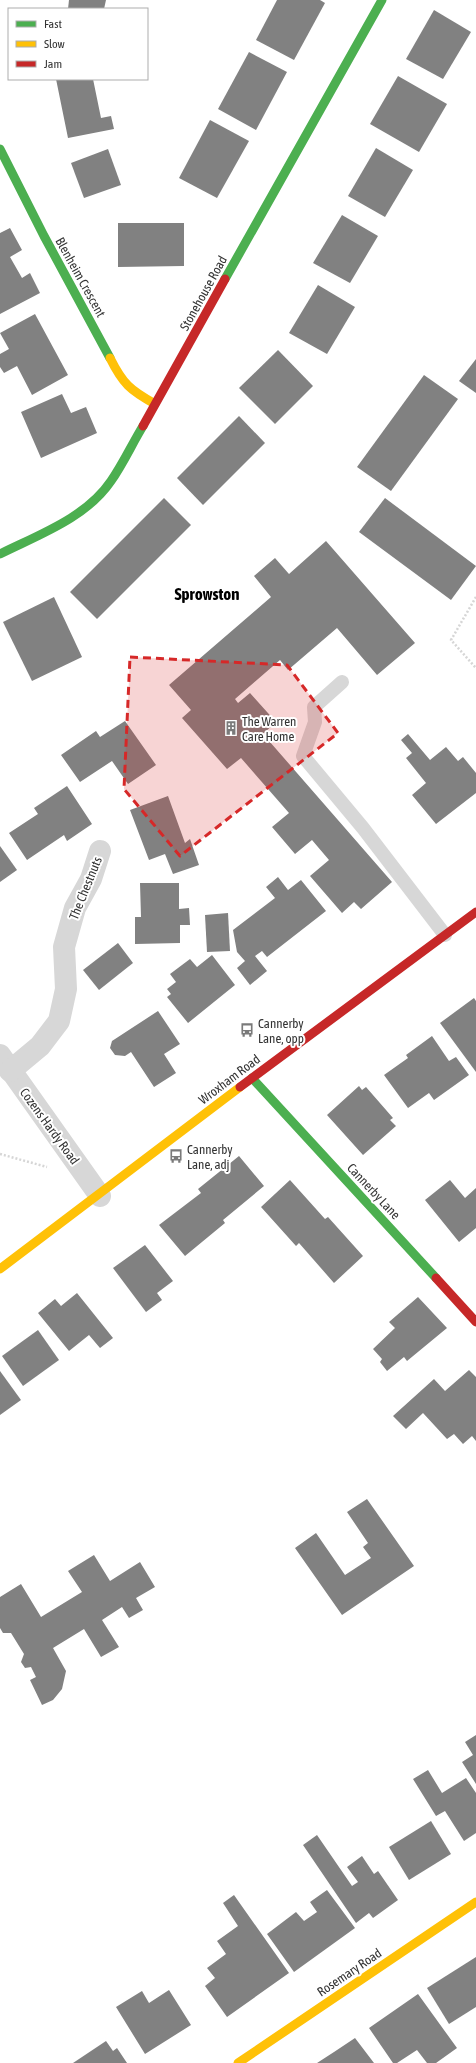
<svg xmlns="http://www.w3.org/2000/svg" width="476" height="2063" viewBox="0 0 476 2063" font-family="'Asap Condensed',sans-serif">
<style>
.building{fill:#818181}
.lines{fill:none;stroke-linecap:round;stroke-linejoin:round}
.path{stroke:#d6d6d6;stroke-width:2.5;stroke-dasharray:2 2;stroke-linecap:butt}
.lane{stroke:#d7d7d7;stroke-width:14}
.street{stroke:#d7d7d7;stroke-width:22}
.fast{stroke:#4caf50;stroke-width:9}
.slow{stroke:#ffc107;stroke-width:9}
.jam{stroke:#c62828;stroke-width:9}
.marked{fill:#d62828;fill-opacity:0.2;stroke:#d62828;stroke-width:3;stroke-dasharray:8 5;stroke-linejoin:round}
.labels{text-anchor:middle;stroke-width:4;stroke-linejoin:round;paint-order:stroke}
.street-label{font-size:13px;fill:#333;stroke:#fff}
.poi-label{font-size:13px;fill:#333;stroke:#fff;text-anchor:start}
.district-label{font-size:17px;font-weight:bold;fill:#000;stroke:#fff}
</style>
<rect width="100%" height="100%" fill="#fff"/>
<g class="building">
<path d="M69,0H106L104,9H68Z"/>
<path d="M277,0H320L325,3L294,60L256,40Z"/>
<path d="M434,10L471,32L443,79L406,59Z"/>
<path d="M249,52L287,72L256,130L218,109Z"/>
<path d="M398,76L447,104L419,152L370,124Z"/>
<path d="M56,79H93L101,118L111,116L114,129L68,138Z"/>
<path d="M210,120L249,141L217,198L179,178Z"/>
<path d="M376,148L413,170L385,217L348,196Z"/>
<path d="M108,149L121,185L84,198L71,163Z"/>
<path d="M342,215L378,236L350,283L313,263Z"/>
<path d="M118,223H184V266L118,267Z"/>
<path d="M10,228L22,250L10,257L22,278L30,273L40,293L0,314V233Z"/>
<path d="M318,285L355,307L327,354L289,333Z"/>
<path d="M35,314L68,375L32,395L17,366L4,373L0,367V354L9,349L0,333Z"/>
<path d="M278,350L313,386L275,424L239,388Z"/>
<path d="M476,359V393L459,381Z"/>
<path d="M424,375L458,399L391,491L357,467Z"/>
<path d="M62,394L71,413L86,407L97,433L41,458L21,412Z"/>
<path d="M239,416L265,443L203,505L177,478Z"/>
<path d="M164,498L191,525L97,619L70,592Z"/>
<path d="M385,498L476,566L451,600L359,532Z"/>
<path d="M326,541L415,643L377,675L337,628L288,670L280,660L235,699L238,703L250,693L276,722L263,734L392,882L361,909L354,902L342,913L310,876L329,860L312,840L295,854L272,827L289,813L241,758L227,769L182,718L191,710L169,685L271,597L254,576L275,558L289,574Z"/>
<path d="M54,597L82,657L32,681L3,622Z"/>
<path d="M125,721L156,765L128,784L112,761L80,782L61,755L96,731L100,737Z"/>
<path d="M408,734L430,760L446,747L458,761L463,757L476,773V793L436,824L412,795L426,783L406,758L412,753L401,740Z"/>
<path d="M67,786L92,824L67,841L64,835L27,860L9,833L38,814L34,808Z"/>
<path d="M168,796L185,843L190,839L199,865L173,874L165,854L149,860L130,810Z"/>
<path d="M0,846L17,870L0,882Z"/>
<path d="M278,877L288,890L301,880L326,911L267,957L262,951L255,956L267,971L250,985L237,968L245,961L237,952L233,930L275,898L266,887Z"/>
<path d="M140,883H179V909L189,908L190,925H180V943L135,944V917H141Z"/>
<path d="M228,913L230,951L207,952L205,915Z"/>
<path d="M118,943L133,963L99,990L83,970Z"/>
<path d="M212,955L235,985L188,1023L167,997L171,994L167,989L176,982L170,974L190,959L197,967Z"/>
<path d="M474,998L476,1001V1072L440,1023Z"/>
<path d="M158,1011L180,1044L164,1054L176,1073L154,1087L131,1052L125,1056L115,1055L110,1048L112,1041Z"/>
<path d="M432,1036L449,1061L456,1057L469,1075L434,1100L429,1093L408,1108L384,1075L408,1058L406,1055Z"/>
<path d="M359,1086L362,1090L366,1087L393,1118L390,1120L396,1126L363,1155L327,1115Z"/>
<path d="M239,1156L264,1186L223,1220L225,1223L185,1256L159,1225L201,1193L198,1189Z"/>
<path d="M290,1180L325,1219L328,1217L363,1256L334,1283L299,1243L296,1246L261,1207Z"/>
<path d="M450,1180L465,1198L476,1188V1228L459,1242L425,1200Z"/>
<path d="M145,1245L173,1281L157,1293L162,1300L146,1312L113,1268Z"/>
<path d="M77,1293L113,1338L100,1348L89,1335L69,1351L38,1313L55,1299L61,1306Z"/>
<path d="M418,1297L447,1328L407,1361L404,1357L387,1371L380,1362L382,1359L373,1349L395,1328L389,1322Z"/>
<path d="M38,1330L59,1360L23,1386L2,1356Z"/>
<path d="M469,1370L476,1377V1441L472,1436L463,1444L454,1434L447,1439L423,1413L406,1429L393,1416L434,1379L445,1391Z"/>
<path d="M0,1371L21,1400L0,1415Z"/>
<path d="M367,1499L414,1566L342,1615L295,1548L316,1533L345,1575L371,1558L363,1547L368,1543L347,1512Z"/>
<path d="M94,1555L110,1581L140,1562L155,1587L136,1598L143,1610L129,1618L122,1607L102,1620L119,1647L101,1657L84,1629L53,1648L66,1671L62,1689L53,1700L42,1705L30,1680L36,1677L31,1667L25,1668L21,1662L24,1654L11,1633H3L0,1628V1597L21,1584L41,1617L82,1592L68,1571Z"/>
<path d="M476,1735V1784L462,1762L473,1755L465,1742Z"/>
<path d="M428,1770L442,1793L466,1778L476,1793V1833L464,1841L445,1811L436,1816L413,1779Z"/>
<path d="M431,1821L451,1854L409,1880L389,1847Z"/>
<path d="M317,1835L352,1886L358,1882L347,1867L362,1856L374,1874L378,1871L398,1900L373,1918L369,1913L356,1923L303,1845Z"/>
<path d="M327,1890L355,1928L294,1972L267,1934L296,1912L304,1921L317,1912L310,1902Z"/>
<path d="M234,1895L289,1973L227,2017L205,1986L215,1978L207,1968L226,1954L217,1941L238,1926L223,1903Z"/>
<path d="M476,1957V2007L449,2024L427,1988Z"/>
<path d="M169,1990L191,2025L145,2054L116,2007L142,1991L149,2003Z"/>
<path d="M418,1994L457,2048L436,2063H427L417,2050L397,2063H393L369,2028Z"/>
<path d="M355,2038L374,2063H317L334,2052Z"/>
<path d="M106,2041L113,2051L117,2048L127,2063H73Z"/>
</g>
<g class="lines">
<g class="path">
<path d="M476,597L451,640L476,668"/>
<path d="M0,1154L47,1167"/>
</g>
<path class="lane" d="M342,682L314,707L315,722L303,756L363,828L445,935"/>
<g class="street">
<path d="M0,1055L100,1196"/>
<path d="M10,1071L40,1046L59,1021L66,989L64,947L75,908L91,879L100,851"/>
</g>
<g class="fast">
<path d="M0,149L44,236L110,358"/>
<path d="M225,279L382,0"/>
<path d="M0,554C38,535 86,518 111,481C123,464 132,444 143,426"/>
<path d="M252,1078L436,1278"/>
</g>
<g class="slow">
<path d="M110,358C123,384 130,390 155,404"/>
<path d="M0,1269L240,1087"/>
<path d="M238,2063L476,1902"/>
</g>
<g class="jam">
<path d="M143,426L225,279"/>
<path d="M240,1087L476,912"/>
<path d="M436,1278L476,1322"/>
</g>
</g>
<path class="marked" d="M130,657L287,665L338,733L180,856L124,789Z"/>
<defs>
<symbol id="building-bare" viewBox="-9 -9 18 18"><path d="M-4-6H4V6H1V3H-1V6H-4ZM-2.5-4.3h1.7v1.8h-1.7ZM.8-4.3h1.7v1.8H.8ZM-2.5-1h1.7V.8h-1.7ZM.8-1h1.7V.8H.8Z" fill="#7a7a7a" stroke="#fff" stroke-width="2.5" paint-order="stroke"/></symbol>
<symbol id="bus-bare" viewBox="-9 -9 18 18"><path d="M-5-6H5V4H4V6H2V4H-2V6H-4V4H-5ZM-3.5-4V0h7V-4ZM-3.5 1.2v1.5H-2V1.2ZM2 1.2v1.5H3.5V1.2Z" fill="#7a7a7a" stroke="#fff" stroke-width="2.5" paint-order="stroke"/></symbol>
</defs>
<g fill-rule="evenodd">
<use href="#building-bare" x="221" y="718" width="20" height="20"/>
<use href="#bus-bare" x="237" y="1020" width="20" height="20"/>
<use href="#bus-bare" x="166" y="1146" width="20" height="20"/>
</g>
<g class="labels">
<g class="street-label">
<text transform="translate(81 277) rotate(61)" y="5">Blenheim Crescent</text>
<text transform="translate(203 293) rotate(-61)" y="5">Stonehouse Road</text>
<text transform="translate(85 888) rotate(-68)" y="5">The Chestnuts</text>
<text transform="translate(229 1079) rotate(-37)" y="5">Wroxham Road</text>
<text transform="translate(50 1126) rotate(54)" y="5">Cozens Hardy Road</text>
<text transform="translate(374 1191) rotate(47)" y="5">Cannerby Lane</text>
<text transform="translate(349 1972) rotate(-34)" y="5">Rosemary Road</text>
</g>
<g class="poi-label">
<text x="242" y="726">The Warren<tspan x="242" dy="15">Care Home</tspan></text>
<text x="258" y="1028">Cannerby<tspan x="258" dy="15">Lane, opp</tspan></text>
<text x="187" y="1154">Cannerby<tspan x="187" dy="15">Lane, adj</tspan></text>
</g>
<g class="district-label">
<text x="207" y="600">Sprowston</text>
</g>
</g>
<rect x="8" y="8" width="140" height="72" fill="#ffffff" stroke="#adadad"/>
<rect x="16" y="21" width="20" height="6" fill="#4caf50" stroke="#adadad"/>
<text x="44" y="28" font-size="12" fill="#333333">Fast</text>
<rect x="16" y="41" width="20" height="6" fill="#ffc107" stroke="#adadad"/>
<text x="44" y="48" font-size="12" fill="#333333">Slow</text>
<rect x="16" y="61" width="20" height="6" fill="#c62828" stroke="#adadad"/>
<text x="44" y="68" font-size="12" fill="#333333">Jam</text>
</svg>
